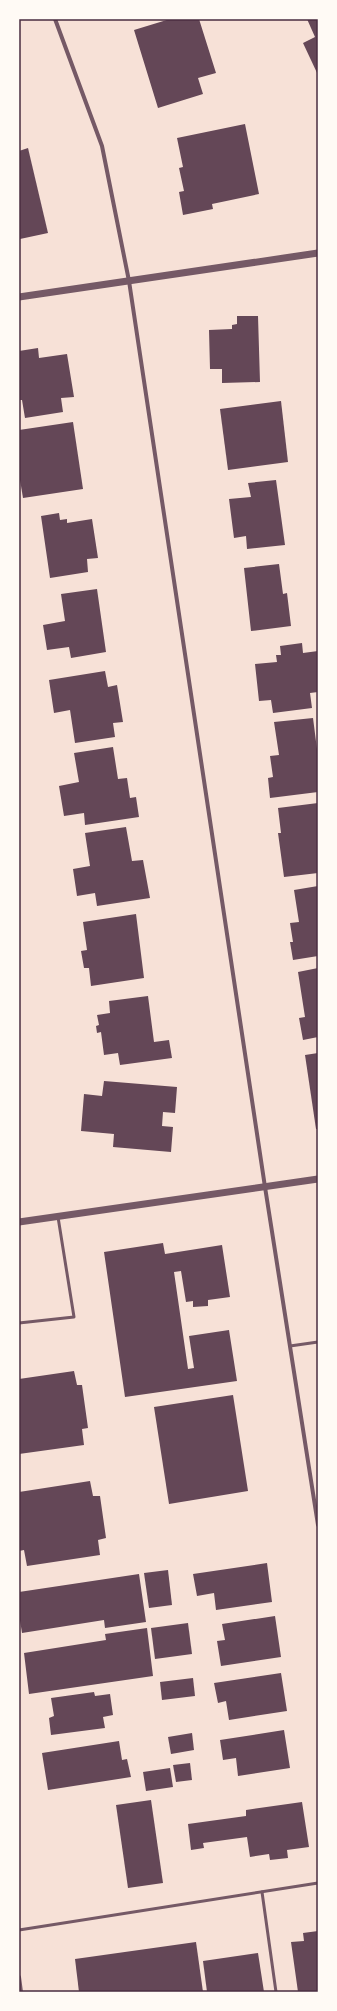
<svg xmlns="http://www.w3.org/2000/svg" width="337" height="2011" viewBox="0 0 337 2011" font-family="'Work Sans',sans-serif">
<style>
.building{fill:#644757}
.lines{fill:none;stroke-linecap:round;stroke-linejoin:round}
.service{stroke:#755966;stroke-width:3}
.minor{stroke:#755966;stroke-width:4}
.tertiary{stroke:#755966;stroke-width:7}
.neatline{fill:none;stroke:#4a2c40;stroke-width:1.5}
</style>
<rect width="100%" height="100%" fill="#f7e1d7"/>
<g class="building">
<path d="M170,19H199L216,73L198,78L203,94L158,108L134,30Z"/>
<path d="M307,19H318V75L303,43L315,37Z"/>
<path d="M245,124L259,194L212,204L213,209L183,215L179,192L184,191L179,168L183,167L177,138Z"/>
<path d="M28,148L48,233L20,239L19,151Z"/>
<path d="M237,316H258L260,382L222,383V369H210L209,330L232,329V325L237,324Z"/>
<path d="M38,348L39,358L67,354L74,397L61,398L63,412L25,418L22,400H19V351Z"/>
<path d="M281,401L288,462L228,470L220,409Z"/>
<path d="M73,422L83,489L23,498L19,474V430Z"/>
<path d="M276,480L285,545L247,549L246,536L234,538L229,499L251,497L248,483Z"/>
<path d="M59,513L60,520L67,519V523L92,519L98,558L87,559L88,572L50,578L41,516Z"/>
<path d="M279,564L283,594L287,593L291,626L251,631L244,568Z"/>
<path d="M97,589L106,652L71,658L69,647L47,650L43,625L65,621L61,594Z"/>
<path d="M302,643L303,653L318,651V692L310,693L312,708L273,713L271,700L259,701L255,664L277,662L276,655H281L280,646Z"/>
<path d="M105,671L108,687L117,685L123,722L113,723L115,737L75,743L70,710L54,713L49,680Z"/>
<path d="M313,718L318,757V792L270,798L268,778L273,777L270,756L279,755L274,722Z"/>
<path d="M113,747L118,779L127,778L130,798L136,797L139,817L85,825L84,813L64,816L59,786L79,782L74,753Z"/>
<path d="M318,803V873L284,877L278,833H281L278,808Z"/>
<path d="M126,827L132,861L143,860L150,898L97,906L95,893L77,896L73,869L90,866L85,833Z"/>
<path d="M318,886V956L293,960L290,942H293L290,923L299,922L294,890Z"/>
<path d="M136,914L144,978L91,986L89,968H84L81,951L87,950L83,922Z"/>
<path d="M318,968V1037L303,1040L299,1018L305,1017L298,972Z"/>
<path d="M148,996L154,1042L169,1040L172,1058L120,1065L118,1053L104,1055L101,1032L97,1033L96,1026L99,1025L97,1015L110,1013L109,1001Z"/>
<path d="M318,1053V1129H316L305,1055Z"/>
<path d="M104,1081L177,1087L175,1113L163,1112L162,1126L173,1127L171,1152L113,1147L114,1134L81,1131L84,1094L102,1096Z"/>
<path d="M163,1243L165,1254L222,1245L230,1297L208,1300V1306L193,1307V1301L186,1302L181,1271L174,1272L188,1369L194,1368L189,1336L229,1330L237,1381L125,1397L104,1252Z"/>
<path d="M74,1371L77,1385H82L88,1428L82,1429L84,1445L19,1454V1379Z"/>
<path d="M233,1395L248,1491L169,1504L154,1407Z"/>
<path d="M90,1481L93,1496H100L106,1538L98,1540L100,1555L27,1566L24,1550L19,1551V1492Z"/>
<path d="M267,1563L272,1602L216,1610L214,1593L197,1596L193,1574Z"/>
<path d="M168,1570L172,1605L149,1608L144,1573Z"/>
<path d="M139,1574L146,1622L105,1628L104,1620L22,1633L19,1614V1592Z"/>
<path d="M275,1616L281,1657L221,1666L217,1641L225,1640L222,1624Z"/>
<path d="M188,1623L192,1654L155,1659L151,1628Z"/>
<path d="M147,1628L153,1676L29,1694L24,1653L106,1640L105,1634Z"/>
<path d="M281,1673L287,1711L229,1720L226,1701L218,1703L214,1683Z"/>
<path d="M193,1678L195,1696L162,1700L160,1682Z"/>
<path d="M94,1692L95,1696L110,1694L113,1715L103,1717L105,1728L51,1735L49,1718L54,1716L51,1698Z"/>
<path d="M284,1730L290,1768L238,1776L236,1758L223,1760L220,1740Z"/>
<path d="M192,1733L194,1750L171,1754L168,1737Z"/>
<path d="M119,1741L122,1760L127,1759L131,1777L48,1790L42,1753Z"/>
<path d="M190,1763L192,1780L176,1782L173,1765Z"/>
<path d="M170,1768L173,1787L146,1791L143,1772Z"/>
<path d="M151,1800L163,1883L128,1888L116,1805Z"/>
<path d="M302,1802L309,1847L287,1850L288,1858L270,1860L269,1854L250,1857L247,1837L203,1843L204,1848L191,1850L188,1824L246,1816V1810Z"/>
<path d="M318,1931V1992H298L291,1942L304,1941L303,1933Z"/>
<path d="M196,1942L203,1992H79L75,1959Z"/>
<path d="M258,1953L264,1992H207L203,1961Z"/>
</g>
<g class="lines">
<g class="service">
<path d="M19,1323L74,1317L58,1217"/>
<path d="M290,1346L318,1342"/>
<path d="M262,1892L276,1992"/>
<path d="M19,1930L318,1883"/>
</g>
<g class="minor">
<path d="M55,19L102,146L129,281L265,1187L318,1525"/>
<path d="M19,1977L21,1992"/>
</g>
<g class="tertiary">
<path d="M19,297L318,253"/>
<path d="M19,1222L318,1179"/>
</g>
</g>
<rect width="337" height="2011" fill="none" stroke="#fffaf5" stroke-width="40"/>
<rect x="20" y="20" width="297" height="1971" class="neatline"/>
</svg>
